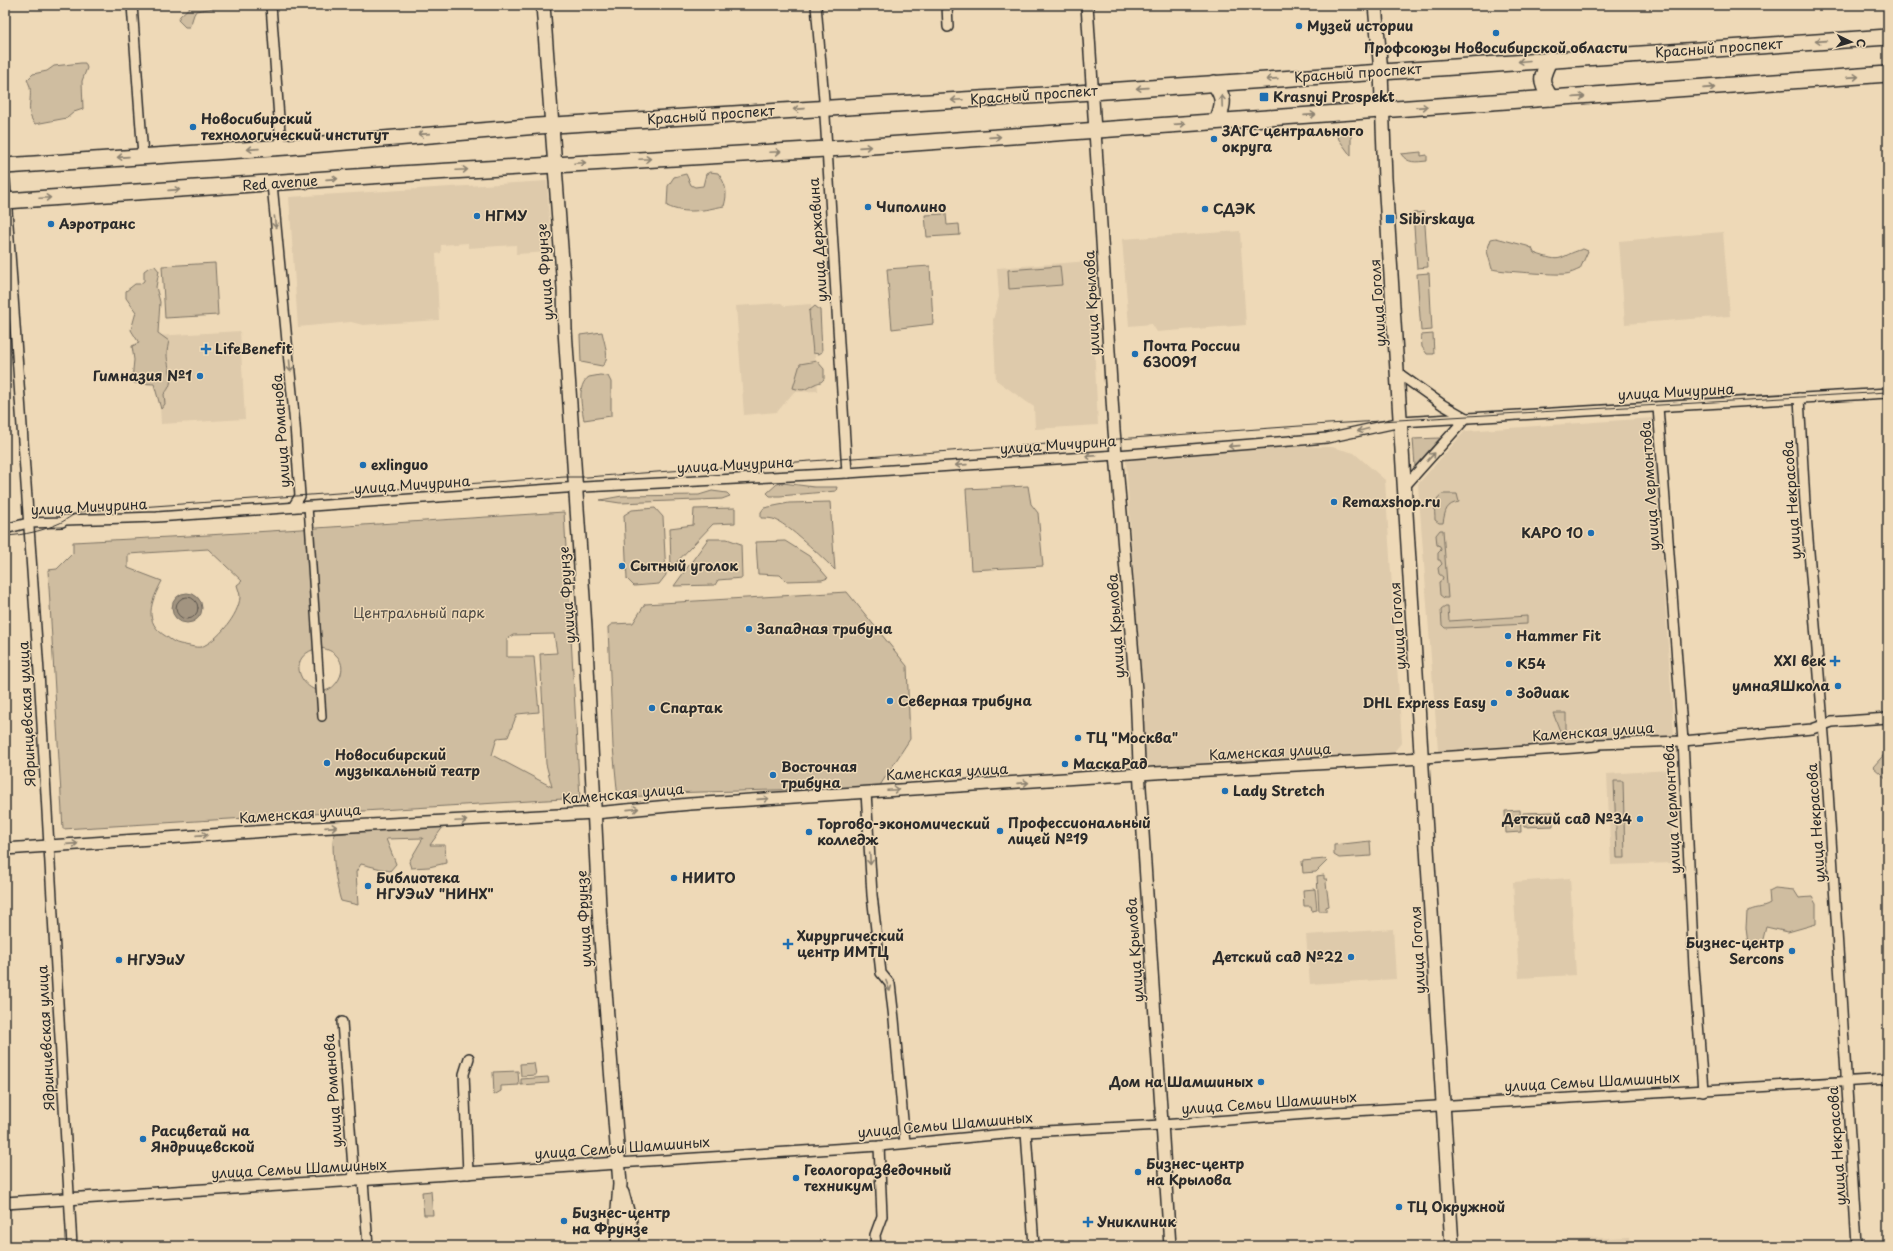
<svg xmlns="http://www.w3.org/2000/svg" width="1893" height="1251" viewBox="0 0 1893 1251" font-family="'Playpen Sans',sans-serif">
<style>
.built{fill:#decaab}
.green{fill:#cfbda0;stroke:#7d7466;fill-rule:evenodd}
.water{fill:#a29480;stroke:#726a5e}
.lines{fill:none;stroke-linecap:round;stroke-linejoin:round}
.shore{stroke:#5b554d;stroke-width:1}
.pedestrian-casing{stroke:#2b2b2b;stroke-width:10}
.minor-casing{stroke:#2b2b2b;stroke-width:12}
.tertiary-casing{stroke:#2b2b2b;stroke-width:14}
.secondary-casing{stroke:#2b2b2b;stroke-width:16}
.primary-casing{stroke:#2b2b2b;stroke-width:18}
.pedestrian{stroke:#eed9b7;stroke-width:7}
.minor{stroke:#eed9b7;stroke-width:9}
.tertiary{stroke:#eed9b7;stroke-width:11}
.secondary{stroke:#eed9b7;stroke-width:13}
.primary{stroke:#eed9b7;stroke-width:15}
.tram{stroke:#2b2b2b;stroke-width:1}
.oneway{stroke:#8c8271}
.poi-dot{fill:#1f6fb2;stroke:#eed9b7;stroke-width:1.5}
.labels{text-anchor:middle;stroke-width:3;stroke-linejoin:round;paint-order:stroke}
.poi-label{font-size:14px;font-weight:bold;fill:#2b2b2b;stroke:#eed9b7;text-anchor:start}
.street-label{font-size:14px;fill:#2b2b2b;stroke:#eed9b7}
.park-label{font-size:14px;fill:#4c4842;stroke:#eed9b7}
</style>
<rect width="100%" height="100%" fill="#eed9b7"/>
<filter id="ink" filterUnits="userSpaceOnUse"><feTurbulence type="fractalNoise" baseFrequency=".025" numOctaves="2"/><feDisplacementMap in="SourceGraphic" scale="8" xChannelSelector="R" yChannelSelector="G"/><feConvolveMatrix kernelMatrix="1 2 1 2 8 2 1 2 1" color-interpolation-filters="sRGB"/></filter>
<g filter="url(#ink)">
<g class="built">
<path d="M547,181L551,252L516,254V245L468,248V243L441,245V253L436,254L439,320L363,325L351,322L298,327L289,197Z"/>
<path d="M1240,231L1246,325L1157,332L1152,324L1129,326L1122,239Z"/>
<path d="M1723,232L1730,316L1625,324L1619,241Z"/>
<path d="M1090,261L1098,425L1035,429L1034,407L996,380L993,320L999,297L997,268Z"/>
<path d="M781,303L785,306L811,304L818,391L794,392L777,412L744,415L736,306Z"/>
<path d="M240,331L245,419L161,424L156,336Z"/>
<path d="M1653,418L1674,736L1438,751L1418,484L1465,431Z"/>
<path d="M1290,446L1332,447L1354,453L1385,480L1402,742L1393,753L1387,754L1151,767L1145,758L1126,460Z"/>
<path d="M1668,770L1674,863L1611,865L1607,774Z"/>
<path d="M1570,878L1576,975L1519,978L1513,882Z"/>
<path d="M1393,929L1396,979L1310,984L1306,935Z"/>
<path d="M1629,1237L1630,1246H1563V1240Z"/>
</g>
<g class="green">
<path d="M192,5H217L214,8L196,11C192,16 193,22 189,27H185L178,20L180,16Z"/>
<path d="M81,63H85L87,68L82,81L83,109L74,112L67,118L35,124C23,111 36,93 27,80L33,74L47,71L54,66Z"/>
<path d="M1334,128H1342L1351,136V156L1335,134Z"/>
<path d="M1421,152V156L1427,155V161C1416,162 1408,164 1401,154Z"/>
<path d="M710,172L718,173C726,184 728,193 724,206C704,210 686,215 667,206L668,186L674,177L686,174L691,185L695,187L703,186L706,174Z"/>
<path d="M1424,212L1428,267L1417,268L1413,213Z"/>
<path d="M946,214L947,225L959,224L960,235L927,237L925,215Z"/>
<path d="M1496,238L1527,246L1532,248L1534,253C1565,264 1556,257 1583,249L1588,251L1580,269C1575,271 1570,274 1565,274C1558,275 1496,271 1492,269L1487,251L1491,239Z"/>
<path d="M215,263L218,315L165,318L162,266Z"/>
<path d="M155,266L159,271L156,287L160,302L158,333L169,341C168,345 167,350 167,354C167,369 177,381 164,394L165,404L161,409L154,384L134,383L132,380L134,360L132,346L139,343L131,330L136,312L126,298V291L135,284H140L144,281V271L148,268Z"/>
<path d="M930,266L933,324L892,329L887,269Z"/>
<path d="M1060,266L1062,285L1009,289L1008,270Z"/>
<path d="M1429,273L1432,330L1421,331L1417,274Z"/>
<path d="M815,306L820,310L822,352L819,354L813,353L809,311Z"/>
<path d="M602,332C604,342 611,360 602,366L581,362L580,335Z"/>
<path d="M1433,334L1434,354H1427L1422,347L1421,335Z"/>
<path d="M817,361L824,369V379C821,383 819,382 815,384C804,389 806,392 793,388L800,364Z"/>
<path d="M600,375L608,376L611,382V416L584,420C582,408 576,385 589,377Z"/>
<path d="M1440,438L1415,466L1413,439Z"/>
<path d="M783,483L814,487H837L836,491L780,496H770L767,493L777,484Z"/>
<path d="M1028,486L1031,504L1038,513L1043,566L971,570L966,489Z"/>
<path d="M712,491L727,493L730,496L722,499L620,503L600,500L622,496L699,495Z"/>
<path d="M1442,494H1457L1459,502C1446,504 1445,511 1443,523H1439L1435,520C1435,510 1432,501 1442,494Z"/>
<path d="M830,502L835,570C824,559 786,522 773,519C769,518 765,518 761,518V512L764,508L789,503Z"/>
<path d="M655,508L663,517L666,575L659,584L634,586L627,579L624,515L632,510Z"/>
<path d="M735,508V523L713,524L671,568L670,528L693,525L694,509Z"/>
<path d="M564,512L580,798L63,829L48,570L57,569L73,553V542L208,535ZM208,549L242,581L237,585C238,589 240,593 240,597C239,615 217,641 201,647C196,648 186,645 180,644C175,643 171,640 167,637C142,622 151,602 162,581L128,568V554ZM554,634L557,653L540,654L546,764L552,787L492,755L497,738L508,737L517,714L539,712L534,657H507V639L513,635ZM318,648C334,648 348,662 339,679C319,715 273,660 318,648Z"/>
<path d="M1440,530H1443L1448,598H1444L1440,595L1439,582L1442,580L1443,577L1439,574L1438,568L1442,564L1440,560H1438V553L1441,550L1440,546L1437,545L1436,535Z"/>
<path d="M708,539H727L741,544L742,578L718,580L715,585L674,586Z"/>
<path d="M785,541L809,556L828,578L822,580L786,581L780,575L758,574L756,542Z"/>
<path d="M847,592L907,666L910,739L879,787L667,793L618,799L613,747L608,627L612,624L633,623L645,604Z"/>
<path d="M1445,607H1448L1449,621L1527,616V624L1445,628L1442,625L1441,610Z"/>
<path d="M1553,713H1566V735L1563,740H1558L1554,733L1560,731Z"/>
<path d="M1888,750V780L1873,767Z"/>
<path d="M1614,781H1623L1625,858H1617Z"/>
<path d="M1520,810L1521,832L1506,833L1505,811Z"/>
<path d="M1553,812V826L1524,827L1523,813Z"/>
<path d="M443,827L430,845H445L446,863L429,867L411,868L409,862L423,838L386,839L396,864L390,871L361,864L356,872L358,905L341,901C336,887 331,848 334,834L371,830Z"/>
<path d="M1370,841L1371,856L1339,858L1334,855V845Z"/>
<path d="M1325,859L1327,861L1316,872L1303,873L1302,861Z"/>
<path d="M1324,875V879H1327L1326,883L1329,906L1326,907V911H1319L1317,876Z"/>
<path d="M1775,888L1794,890L1799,898L1812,897L1816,904V924L1788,932L1766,927L1763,939L1757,946L1748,944L1746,928L1747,912C1754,907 1762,909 1770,904L1769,891Z"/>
<path d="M1315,889L1317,910L1312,911L1311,906H1304L1303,890Z"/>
<path d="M534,1063L536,1075L521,1076L520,1064Z"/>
<path d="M518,1071L519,1085L501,1086V1091L494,1095L493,1072Z"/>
<path d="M548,1077L549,1083L521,1085V1079Z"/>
<path d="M431,1191L433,1215H424L422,1192Z"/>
</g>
<circle class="water" cx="187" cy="608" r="15"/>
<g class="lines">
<circle class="shore" cx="187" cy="608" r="11"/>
<defs>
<path id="pedestrian" d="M308,506L322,717"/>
<g id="minor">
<path d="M132,5L143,156"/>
<path d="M271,5L281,147"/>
<path d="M816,5L824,100L847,473"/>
<path d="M947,5L948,27"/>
<path d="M5,181L39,672L72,1246"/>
<path d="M272,184L295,425L300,496L293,507"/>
<path d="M1398,373L1443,405L1466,418L1405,486"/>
<path d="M1799,398L1805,503L1826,760L1857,1246"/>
<path d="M1658,407L1683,741L1694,967L1703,1091"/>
<path d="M5,529L28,523L62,522L65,520L157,517L565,488L847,473L1117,455L1327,438L1401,422L1888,393"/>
<path d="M1423,758L1574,748L1597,746L1598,744L1683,741L1812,729L1832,722L1888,718"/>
<path d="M866,792L872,895L881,973L890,984L894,1019L905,1143"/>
<path d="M342,1022L354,1181"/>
<path d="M1026,1132L1034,1246"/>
<path d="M618,1163L879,1146L1026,1132L1162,1125L1320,1113L1888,1079"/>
<path d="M468,1174L464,1074L469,1058"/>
<path d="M363,1181L368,1246"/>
<path d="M876,1246L875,1235L882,1216L879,1146"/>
</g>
<g id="tertiary">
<path d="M1087,5L1114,430L1136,691L1140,787L1170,1246"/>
<path d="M5,849L296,829L595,813L690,804L1155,773L1423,758"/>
<path d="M5,1203L618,1163"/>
</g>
<g id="secondary">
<path d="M543,5L564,288L565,330L585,627L600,926L620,1184L617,1223L619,1246"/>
<path d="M1375,5L1381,72L1385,179L1452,1246"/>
<path d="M622,1193L630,1222L632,1246"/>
</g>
<g id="primary">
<path d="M1550,59C1541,77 1539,82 1551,98"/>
<path d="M1214,83C1225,98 1224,104 1217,121"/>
<path d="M5,166L287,147L538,126L1077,93L1888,37"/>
<path d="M5,201L399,174L844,148L1888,74"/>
</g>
</defs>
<use href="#pedestrian" class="pedestrian-casing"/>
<use href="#minor" class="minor-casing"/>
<use href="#tertiary" class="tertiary-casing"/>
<use href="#secondary" class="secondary-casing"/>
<use href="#primary" class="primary-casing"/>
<use href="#pedestrian" class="pedestrian"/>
<use href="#minor" class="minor"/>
<use href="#tertiary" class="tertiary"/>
<use href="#secondary" class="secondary"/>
<use href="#primary" class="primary"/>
<path class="tram" d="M5,536C25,535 42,531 60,523C68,519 74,513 83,511L565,477H587L1328,424L1888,392"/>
</g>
<defs><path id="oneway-shaft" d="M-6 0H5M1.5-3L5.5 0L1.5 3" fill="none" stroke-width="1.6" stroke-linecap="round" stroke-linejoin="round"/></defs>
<g class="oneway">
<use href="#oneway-shaft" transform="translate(1821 41) rotate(176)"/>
<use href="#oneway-shaft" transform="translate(1524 61) rotate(175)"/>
<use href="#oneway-shaft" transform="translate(1853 77) rotate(-4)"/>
<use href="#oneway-shaft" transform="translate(1272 79) rotate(176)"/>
<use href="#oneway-shaft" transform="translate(1142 88) rotate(176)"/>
<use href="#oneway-shaft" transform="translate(1709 88) rotate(-4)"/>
<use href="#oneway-shaft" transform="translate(1579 97) rotate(-4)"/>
<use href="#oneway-shaft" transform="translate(957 100) rotate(177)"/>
<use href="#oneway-shaft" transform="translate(1222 101) rotate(-92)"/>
<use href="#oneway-shaft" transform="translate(1422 107) rotate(-4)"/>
<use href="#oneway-shaft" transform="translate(799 109) rotate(176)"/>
<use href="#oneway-shaft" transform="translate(1310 115) rotate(-4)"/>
<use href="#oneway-shaft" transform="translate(1180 124) rotate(-4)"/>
<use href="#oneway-shaft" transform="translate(424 134) rotate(176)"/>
<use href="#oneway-shaft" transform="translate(995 137) rotate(-4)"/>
<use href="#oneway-shaft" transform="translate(865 147) rotate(-4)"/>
<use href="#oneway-shaft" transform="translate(253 149) rotate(176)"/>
<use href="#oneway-shaft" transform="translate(775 152) rotate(-3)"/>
<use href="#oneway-shaft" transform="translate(123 157) rotate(176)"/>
<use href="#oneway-shaft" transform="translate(645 159) rotate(-3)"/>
<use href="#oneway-shaft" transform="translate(580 163) rotate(-3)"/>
<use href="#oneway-shaft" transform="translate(462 170) rotate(-3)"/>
<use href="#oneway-shaft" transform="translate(332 179) rotate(-4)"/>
<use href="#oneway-shaft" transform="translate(174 190) rotate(-4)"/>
<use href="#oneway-shaft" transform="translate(45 198) rotate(-3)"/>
<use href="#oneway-shaft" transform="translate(275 222) rotate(84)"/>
<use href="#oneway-shaft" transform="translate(290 366) rotate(85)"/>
<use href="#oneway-shaft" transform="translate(1363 430) rotate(165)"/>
<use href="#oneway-shaft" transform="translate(1234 446) rotate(176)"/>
<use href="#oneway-shaft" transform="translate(1091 456) rotate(176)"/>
<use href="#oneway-shaft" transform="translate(1431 457) rotate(-47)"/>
<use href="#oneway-shaft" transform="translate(961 465) rotate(176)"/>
<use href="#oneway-shaft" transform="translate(1023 783) rotate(-4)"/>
<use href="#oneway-shaft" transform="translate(893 790) rotate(-3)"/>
<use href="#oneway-shaft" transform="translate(763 799) rotate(-4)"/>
<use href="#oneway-shaft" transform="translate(633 809) rotate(-6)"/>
<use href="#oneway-shaft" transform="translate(461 821) rotate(-3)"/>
<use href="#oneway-shaft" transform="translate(331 827) rotate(-4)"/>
<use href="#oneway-shaft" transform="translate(202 835) rotate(-4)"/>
<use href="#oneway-shaft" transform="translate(72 844) rotate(-4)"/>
<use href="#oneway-shaft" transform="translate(870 859) rotate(87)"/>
<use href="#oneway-shaft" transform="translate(888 986) rotate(69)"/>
</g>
</g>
<g class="poi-dot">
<circle cx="1299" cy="26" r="4"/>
<circle cx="1496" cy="33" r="4"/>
<rect x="1259" y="92" width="10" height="10" rx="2"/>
<circle cx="193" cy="127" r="4"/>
<circle cx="1214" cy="139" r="4"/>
<circle cx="868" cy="207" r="4"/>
<circle cx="1205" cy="209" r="4"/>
<circle cx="477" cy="216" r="4"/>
<rect x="1385" y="214" width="10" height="10" rx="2"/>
<circle cx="51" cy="224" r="4"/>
<path d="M204 343h4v4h4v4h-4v4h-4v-4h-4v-4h4z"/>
<circle cx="1135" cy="354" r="4"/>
<circle cx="200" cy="376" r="4"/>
<circle cx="363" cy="465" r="4"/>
<circle cx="1334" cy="502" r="4"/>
<circle cx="1591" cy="533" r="4"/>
<circle cx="622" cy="566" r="4"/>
<circle cx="749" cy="629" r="4"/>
<circle cx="1508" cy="636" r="4"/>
<path d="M1833 655h4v4h4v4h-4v4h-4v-4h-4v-4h4z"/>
<circle cx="1509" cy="664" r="4"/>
<circle cx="1838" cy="686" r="4"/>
<circle cx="1509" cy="693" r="4"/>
<circle cx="890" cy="701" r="4"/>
<circle cx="1494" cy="703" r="4"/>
<circle cx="652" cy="708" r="4"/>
<circle cx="1078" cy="738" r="4"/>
<circle cx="327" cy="763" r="4"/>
<circle cx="1065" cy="764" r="4"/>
<circle cx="773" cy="775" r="4"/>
<circle cx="1225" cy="791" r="4"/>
<circle cx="1640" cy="819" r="4"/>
<circle cx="1000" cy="831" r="4"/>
<circle cx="809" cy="832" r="4"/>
<circle cx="674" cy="878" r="4"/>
<circle cx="368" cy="886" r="4"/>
<path d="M786 938h4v4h4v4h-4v4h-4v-4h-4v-4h4z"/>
<circle cx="1792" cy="951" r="4"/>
<circle cx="1351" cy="957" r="4"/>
<circle cx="119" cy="960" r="4"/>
<circle cx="1261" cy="1082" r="4"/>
<circle cx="143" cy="1139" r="4"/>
<circle cx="1138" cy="1172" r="4"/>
<circle cx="796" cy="1178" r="4"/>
<circle cx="1399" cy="1207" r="4"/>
<circle cx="564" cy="1221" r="4"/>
<path d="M1086 1216h4v4h4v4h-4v4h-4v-4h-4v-4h4z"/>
</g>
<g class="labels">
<g class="poi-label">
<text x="1307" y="31">Музей истории</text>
<text x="1496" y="53" text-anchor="middle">Профсоюзы Новосибирской области</text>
<text x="1273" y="102">Krasnyi Prospekt</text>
<text x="201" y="124">Новосибирский<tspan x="201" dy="16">технологический институт</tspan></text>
<text x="1222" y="136">ЗАГС центрального<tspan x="1222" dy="16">округа</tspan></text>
<text x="876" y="212">Чиполино</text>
<text x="1213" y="214">СДЭК</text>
<text x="485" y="221">НГМУ</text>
<text x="1399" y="224">Sibirskaya</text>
<text x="59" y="229">Аэротранс</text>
<text x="1143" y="351">Почта России<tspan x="1143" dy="16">630091</tspan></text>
<text x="215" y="354">LifeBenefit</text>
<text x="192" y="381" text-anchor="end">Гимназия №1</text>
<text x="371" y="470">exlinguo</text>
<text x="1342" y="507">Remaxshop.ru</text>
<text x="1583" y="538" text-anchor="end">КАРО 10</text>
<text x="630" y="571">Сытный уголок</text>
<text x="757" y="634">Западная трибуна</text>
<text x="1516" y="641">Hammer Fit</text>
<text x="1826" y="666" text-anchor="end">XXI век</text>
<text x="1517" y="669">К54</text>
<text x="1830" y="691" text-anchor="end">умнаЯШкола</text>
<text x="1517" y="698">Зодиак</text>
<text x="898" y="706">Северная трибуна</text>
<text x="1486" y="708" text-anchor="end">DHL Express Easy</text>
<text x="660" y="713">Спартак</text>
<text x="1086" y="743">ТЦ "Москва"</text>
<text x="335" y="760">Новосибирский<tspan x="335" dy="16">музыкальный театр</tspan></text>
<text x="1073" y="769">МаскаРад</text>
<text x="781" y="772">Восточная<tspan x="781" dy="16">трибуна</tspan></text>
<text x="1233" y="796">Lady Stretch</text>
<text x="1632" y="824" text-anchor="end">Детский сад №34</text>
<text x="1008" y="828">Профессиональный<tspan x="1008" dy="16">лицей №19</tspan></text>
<text x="817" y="829">Торгово-экономический<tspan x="817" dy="16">колледж</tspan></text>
<text x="376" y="883">Библиотека<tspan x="376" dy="16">НГУЭиУ "НИНХ"</tspan></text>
<text x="682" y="883">НИИТО</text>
<text x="797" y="941">Хирургический<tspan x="797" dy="16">центр ИМТЦ</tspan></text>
<text x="1784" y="948" text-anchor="end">Бизнес-центр<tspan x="1784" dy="16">Sercons</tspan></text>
<text x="1343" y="962" text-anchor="end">Детский сад №22</text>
<text x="127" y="965">НГУЭиУ</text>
<text x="1253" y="1087" text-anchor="end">Дом на Шамшиных</text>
<text x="151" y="1136">Расцветай на<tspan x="151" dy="16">Яндрицевской</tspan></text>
<text x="1146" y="1169">Бизнес-центр<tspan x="1146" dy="16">на Крылова</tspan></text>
<text x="804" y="1175">Геологоразведочный<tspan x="804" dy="16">техникум</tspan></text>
<text x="1407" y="1212">ТЦ Окружной</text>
<text x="572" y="1218">Бизнес-центр<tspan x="572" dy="16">на Фрунзе</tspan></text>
<text x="1097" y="1227">Униклиник</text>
</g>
<g class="street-label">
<text transform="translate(1719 48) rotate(-4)" y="5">Красный проспект</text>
<text transform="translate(1358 73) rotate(-4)" y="5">Красный проспект</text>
<text transform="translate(1034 95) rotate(-4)" y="5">Красный проспект</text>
<text transform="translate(711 115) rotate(-4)" y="5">Красный проспект</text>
<text transform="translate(280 183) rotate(-4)" y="5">Red avenue</text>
<text transform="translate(818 240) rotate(-94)" y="5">улица Державина</text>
<text transform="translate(545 272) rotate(-94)" y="5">улица Фрунзе</text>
<text transform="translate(1092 303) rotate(-93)" y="5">улица Крылова</text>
<text transform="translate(1378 303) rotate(-94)" y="5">улица Гоголя</text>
<text transform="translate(1676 392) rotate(-3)" y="5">улица Мичурина</text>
<text transform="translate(281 431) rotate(-94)" y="5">улица Романова</text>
<text transform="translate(1058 445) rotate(-4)" y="5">улица Мичурина</text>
<text transform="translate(735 465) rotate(-3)" y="5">улица Мичурина</text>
<text transform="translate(412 485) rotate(-4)" y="5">улица Мичурина</text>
<text transform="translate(1650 486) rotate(-94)" y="5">улица Лермонтова</text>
<text transform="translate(1792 500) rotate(-94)" y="5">улица Некрасова</text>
<text transform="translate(89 507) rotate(-3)" y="5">улица Мичурина</text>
<text transform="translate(567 595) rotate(-94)" y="5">улица Фрунзе</text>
<text transform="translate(1116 626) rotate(-94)" y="5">улица Крылова</text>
<text transform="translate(1398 626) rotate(-94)" y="5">улица Гоголя</text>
<text transform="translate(27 714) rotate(-93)" y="5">Ядринцевская улица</text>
<text transform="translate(1593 732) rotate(-4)" y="5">Каменская улица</text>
<text transform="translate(1270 752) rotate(-3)" y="5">Каменская улица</text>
<text transform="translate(947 772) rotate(-3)" y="5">Каменская улица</text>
<text transform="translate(623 794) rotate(-5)" y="5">Каменская улица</text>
<text transform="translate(1672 809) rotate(-93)" y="5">улица Лермонтова</text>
<text transform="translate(300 814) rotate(-4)" y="5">Каменская улица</text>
<text transform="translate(1816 823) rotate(-94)" y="5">улица Некрасова</text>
<text transform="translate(584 919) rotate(-93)" y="5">улица Фрунзе</text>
<text transform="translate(1135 950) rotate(-94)" y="5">улица Крылова</text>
<text transform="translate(1418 950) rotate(-93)" y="5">улица Гоголя</text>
<text transform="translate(46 1038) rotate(-93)" y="5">Ядринцевская улица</text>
<text transform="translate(1592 1082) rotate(-3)" y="5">улица Семьи Шамшиных</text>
<text transform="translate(333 1091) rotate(-94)" y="5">улица Романова</text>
<text transform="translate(1269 1103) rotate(-4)" y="5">улица Семьи Шамшиных</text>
<text transform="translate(945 1125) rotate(-5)" y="5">улица Семьи Шамшиных</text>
<text transform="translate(1837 1146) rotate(-94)" y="5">улица Некрасова</text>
<text transform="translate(622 1148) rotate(-4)" y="5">улица Семьи Шамшиных</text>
<text transform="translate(299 1169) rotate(-3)" y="5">улица Семьи Шамшиных</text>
</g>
<g class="park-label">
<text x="419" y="618">Центральный парк</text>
</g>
</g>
<rect width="1893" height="1251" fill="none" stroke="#eed9b7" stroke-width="20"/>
<rect x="10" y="10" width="1873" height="1231" fill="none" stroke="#2b2b2b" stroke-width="1.5" filter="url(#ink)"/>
<g transform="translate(1851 42) rotate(95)" stroke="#eed9b7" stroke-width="3" paint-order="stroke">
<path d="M0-3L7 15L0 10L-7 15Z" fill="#2b2b2b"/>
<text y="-6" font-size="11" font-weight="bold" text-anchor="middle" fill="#2b2b2b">С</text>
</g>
</svg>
